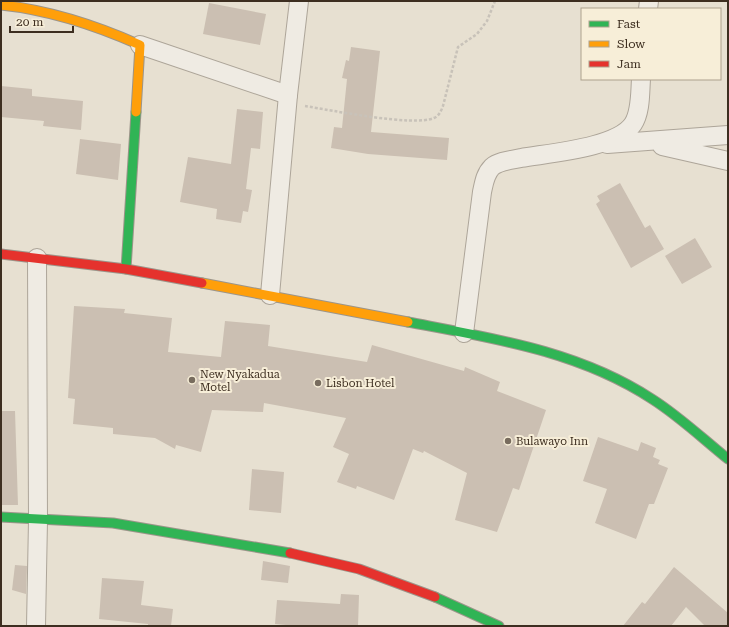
<svg xmlns="http://www.w3.org/2000/svg" width="729" height="627" viewBox="0 0 729 627" font-family="'Roboto Serif',serif">
<style>
.building{fill:#cbbfb2}
.lines{fill:none;stroke-linecap:round;stroke-linejoin:round}
.street-casing{stroke:#ada599;stroke-width:20}
.fast-casing{stroke:#9c958a;stroke-width:11}
.slow-casing{stroke:#9c958a;stroke-width:11}
.jam-casing{stroke:#9c958a;stroke-width:11}
.path{stroke:#c8c2b9;stroke-width:2.5;stroke-dasharray:3 2;stroke-linecap:butt}
.street{stroke:#efebe3;stroke-width:18}
.fast{stroke:#30b455;stroke-width:9}
.slow{stroke:#ff9f0a;stroke-width:9}
.jam{stroke:#e5322d;stroke-width:9}
.poi-dot{fill:#786c5e;stroke:#f7eed8;stroke-width:1.5}
.labels{text-anchor:middle;stroke-width:4;stroke-linejoin:round;paint-order:stroke}
.poi-label{font-size:11px;fill:#3d2e20;stroke:#f7eed8;text-anchor:start}
</style>
<rect width="100%" height="100%" fill="#e7e0d1"/>
<g class="building">
<path d="M209,3L266,14L260,45L203,34Z"/>
<path d="M351,47L380,51L371,132L449,138L447,160L368,154L331,148L334,127L342,128L347,79L342,78L346,60L349,61Z"/>
<path d="M1,86L32,89V96L83,101L81,130L43,126L44,121L1,117Z"/>
<path d="M237,109L263,112L260,149L251,148L246,189L252,190L248,212L243,211L241,223L216,219L217,209L180,202L188,157L231,164Z"/>
<path d="M80,139L121,144L118,180L76,174Z"/>
<path d="M620,183L645,228L650,225L664,249L631,268L596,204L600,201L597,196Z"/>
<path d="M695,238L712,267L682,284L665,256Z"/>
<path d="M74,306L125,309L124,313L172,318L168,352L221,357L225,321L270,325L268,346L367,362L372,345L464,371L465,367L500,382L497,391L546,410L519,490L513,488L497,532L455,520L467,473L424,451L423,453L413,449L394,500L357,486L356,489L337,482L349,454L333,447L346,418L264,403L263,412L212,410L201,452L176,445L175,449L155,438L113,434V428L73,424L75,399L68,398Z"/>
<path d="M1,411H15L18,505H1Z"/>
<path d="M598,437L638,451L641,442L656,448L653,457L660,460L658,464L668,468L654,504H649L636,539L595,523L607,489L583,481Z"/>
<path d="M252,469L284,472L281,513L249,510Z"/>
<path d="M263,561L290,566L288,583L261,580Z"/>
<path d="M15,565L27,566L26,594L12,590Z"/>
<path d="M674,567L728,613V626H705L686,607L671,626H623L642,602L645,604Z"/>
<path d="M102,578L144,581L141,605L173,609L171,626H148V624L99,619Z"/>
<path d="M341,594L359,595L358,626H297L275,624L277,600L340,604Z"/>
</g>
<g class="lines">
<defs>
<g id="street">
<path d="M648,9L649,1"/>
<path d="M140,45L288,95"/>
<path d="M607,144L728,135"/>
<path d="M662,146L728,161"/>
<path d="M270,295L288,95L299,1"/>
<path d="M464,333L482,192C484,183 485,174 492,167C499,161 512,160 521,158C549,153 617,148 633,124C641,112 640,92 641,79"/>
<path d="M36,626L38,520L37,258"/>
</g>
<g id="fast">
<path d="M126,269L136,112"/>
<path d="M408,322C492,338 579,351 652,399C679,416 703,439 728,459"/>
<path d="M1,517L113,523L290,553"/>
<path d="M435,597L499,626"/>
</g>
<g id="slow">
<path d="M1,5C50,10 95,25 140,45L136,112"/>
<path d="M202,283L408,322"/>
</g>
<g id="jam">
<path d="M1,254L126,269L202,283"/>
<path d="M290,553L359,569L435,597"/>
</g>
</defs>
<use href="#street" class="street-casing"/>
<use href="#fast" class="fast-casing"/>
<use href="#slow" class="slow-casing"/>
<use href="#jam" class="jam-casing"/>
<path class="path" d="M305,106C330,110 414,127 434,118C439,116 441,111 443,106L458,47L477,34L487,21L495,1"/>
<use href="#street" class="street"/>
<use href="#fast" class="fast"/>
<use href="#slow" class="slow"/>
<use href="#jam" class="jam"/>
</g>
<g class="poi-dot">
<circle cx="192" cy="380" r="4"/>
<circle cx="318" cy="383" r="4"/>
<circle cx="508" cy="441" r="4"/>
</g>
<g class="labels">
<g class="poi-label">
<text x="200" y="378">New Nyakadua<tspan x="200" dy="13">Motel</tspan></text>
<text x="326" y="387">Lisbon Hotel</text>
<text x="516" y="445">Bulawayo Inn</text>
</g>
</g>
<rect width="729" height="627" fill="none" stroke="#3d2e20" stroke-width="4"/>
<rect x="581" y="8" width="140" height="72" fill="#f7eed8" stroke="#ada18e"/>
<rect x="589" y="21" width="20" height="6" fill="#30b455" stroke="#ada18e"/>
<text x="617" y="28" font-size="12" fill="#3d2e20">Fast</text>
<rect x="589" y="41" width="20" height="6" fill="#ff9f0a" stroke="#ada18e"/>
<text x="617" y="48" font-size="12" fill="#3d2e20">Slow</text>
<rect x="589" y="61" width="20" height="6" fill="#e5322d" stroke="#ada18e"/>
<text x="617" y="68" font-size="12" fill="#3d2e20">Jam</text>
<path d="M10 26v6h63v-6" fill="none" stroke="#3d2e20" stroke-width="2"/>
<text x="16" y="26" font-size="12" fill="#3d2e20" stroke="#f7eed8" stroke-width="3" paint-order="stroke">20 m</text>
</svg>
